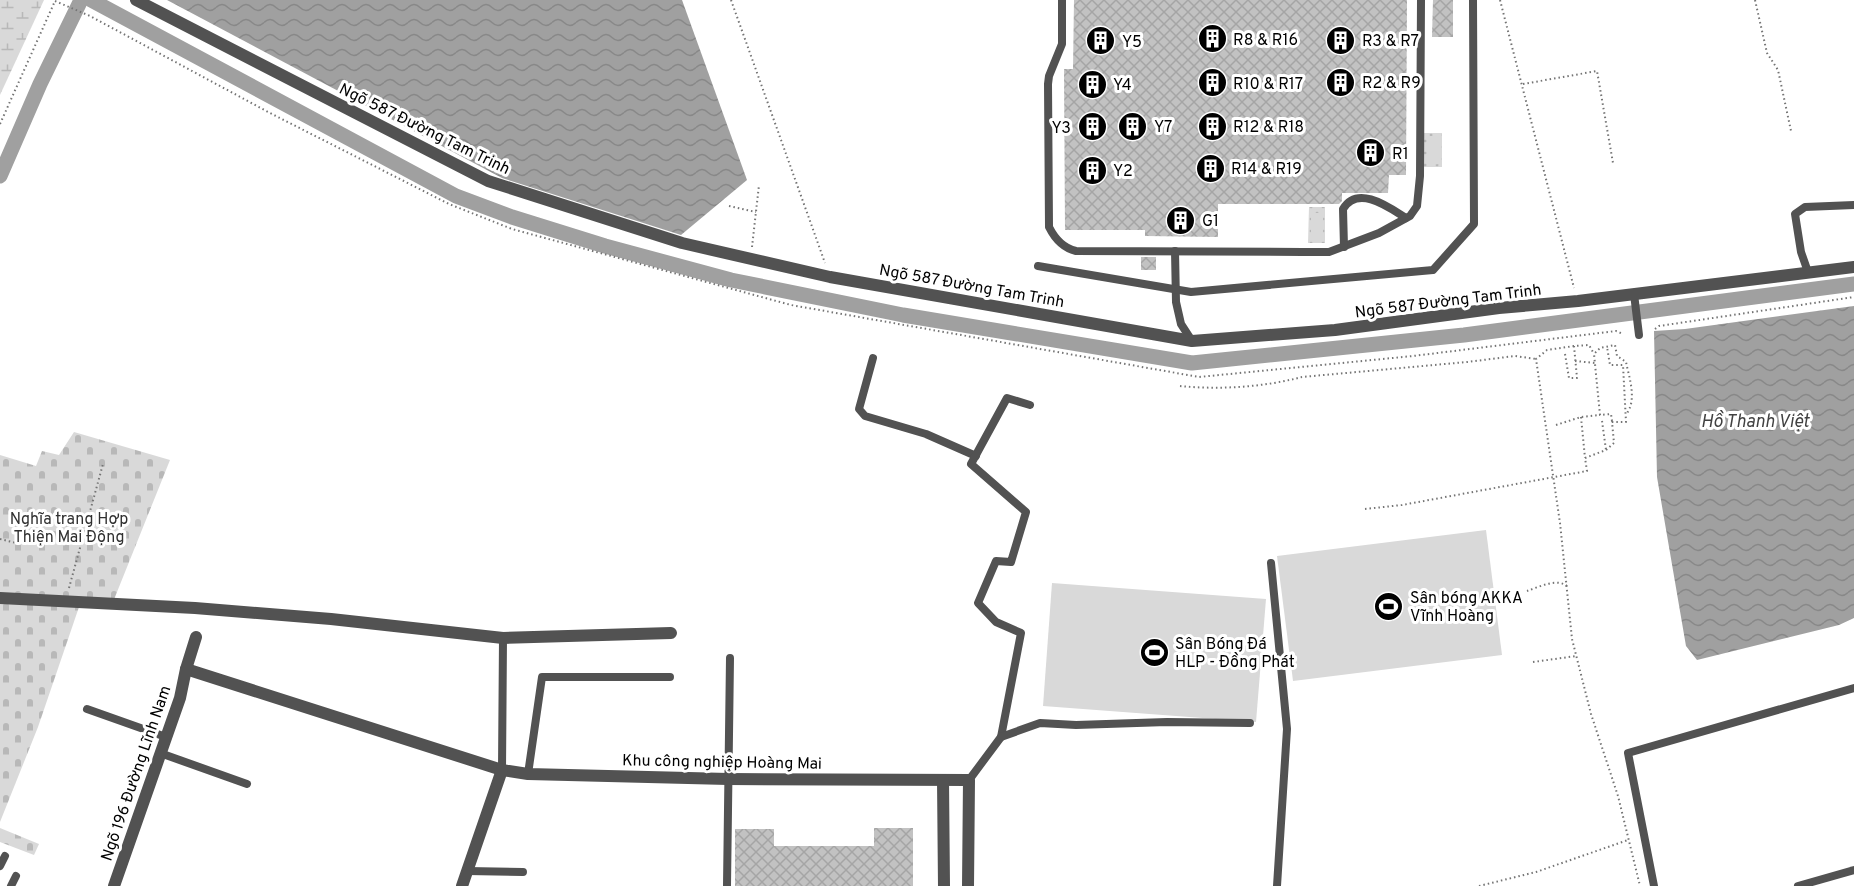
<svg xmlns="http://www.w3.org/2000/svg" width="1854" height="886" viewBox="0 0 1854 886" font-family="Overpass,sans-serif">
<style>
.grass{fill:url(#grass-dots)}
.wetland{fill:url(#wetland-marsh)}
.cemetery{fill:url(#cemetery-stones)}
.garden{fill:#d9d9d9}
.water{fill:url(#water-waves)}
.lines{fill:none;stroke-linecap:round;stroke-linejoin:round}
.canal{stroke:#a0a0a0;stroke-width:15}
.building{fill:url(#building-cross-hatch)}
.path{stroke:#747474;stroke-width:2;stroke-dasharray:1.5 3;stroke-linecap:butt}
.service{stroke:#525252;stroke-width:8}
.minor{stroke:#525252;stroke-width:12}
.tertiary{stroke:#525252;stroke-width:12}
.labels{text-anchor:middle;stroke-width:6;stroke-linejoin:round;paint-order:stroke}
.poi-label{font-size:16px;fill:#000;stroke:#fff;text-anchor:start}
.street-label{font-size:16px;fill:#000;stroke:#fff}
.park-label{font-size:16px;fill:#303030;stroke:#fff}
.water-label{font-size:18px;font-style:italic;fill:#414141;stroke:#fff}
</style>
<defs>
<pattern id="grass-dots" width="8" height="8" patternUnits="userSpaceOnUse" patternTransform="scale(1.5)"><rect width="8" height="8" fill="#d9d9d9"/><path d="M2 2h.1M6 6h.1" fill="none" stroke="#b8b8b8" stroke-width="1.8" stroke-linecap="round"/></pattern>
<pattern id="wetland-marsh" width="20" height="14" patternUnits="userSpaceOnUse" patternTransform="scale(1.5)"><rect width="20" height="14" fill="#d9d9d9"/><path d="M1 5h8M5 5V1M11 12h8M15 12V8" fill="none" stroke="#b8b8b8"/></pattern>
<pattern id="cemetery-stones" width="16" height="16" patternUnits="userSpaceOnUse" patternTransform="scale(1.5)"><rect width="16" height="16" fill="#d9d9d9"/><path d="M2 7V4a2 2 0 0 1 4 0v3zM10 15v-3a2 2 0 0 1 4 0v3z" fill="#b8b8b8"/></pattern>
<pattern id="water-waves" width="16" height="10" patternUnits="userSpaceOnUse" patternTransform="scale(1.5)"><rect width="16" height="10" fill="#a0a0a0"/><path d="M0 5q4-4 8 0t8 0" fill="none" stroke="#888"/></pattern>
<pattern id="building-cross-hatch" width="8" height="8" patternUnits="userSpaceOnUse" patternTransform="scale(1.5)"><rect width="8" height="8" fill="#c2c2c2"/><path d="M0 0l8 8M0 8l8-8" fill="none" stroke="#a5a5a5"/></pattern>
</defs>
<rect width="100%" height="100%" fill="#fff"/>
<g class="grass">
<rect x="1424" y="133" width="18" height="34"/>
<path d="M1309,207H1325V243H1308Z"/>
</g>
<path class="wetland" d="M0,0H44L0,95Z"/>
<g class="cemetery">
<path d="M74,432L170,460L113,602L0,594V455L36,466L42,451L59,455Z"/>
<path d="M0,602L79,607L38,727L0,822Z"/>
<path d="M0,828L39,844L34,855L0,842Z"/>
</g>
<g class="garden">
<path d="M1427,136H1440V164L1427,165Z"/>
<rect x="1311" y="213" width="12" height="26"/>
<path d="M1486,530L1502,655L1293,681L1277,556Z"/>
<path d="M1052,583L1266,599L1256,722L1043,706Z"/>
</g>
<g class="water">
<path d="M167,0H682L747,180L681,235L502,178Z"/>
<path d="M1854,306V618L1839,625L1697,660L1686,646L1657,477L1654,331L1685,329Z"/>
</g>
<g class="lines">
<g class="canal">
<path d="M91,0L456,196L512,217L605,246L731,280L903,315L1192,363L1464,335L1854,284"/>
<path d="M0,176L40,84L81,0"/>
</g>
</g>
<g class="building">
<path d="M1074,0H1407L1406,175H1389L1388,193H1342V201L1339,204H1218V237L1145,236V230H1065L1064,69H1073Z"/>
<path d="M1433,0H1453V37H1432Z"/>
<rect x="1141" y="257" width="15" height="13"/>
<path d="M874,828H913V886H735V829H774V846H874Z"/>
</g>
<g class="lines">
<g class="path">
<path d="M731,0L825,263"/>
<path d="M1500,0L1574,288"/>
<path d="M1755,0L1767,53L1778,70L1791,131"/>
<path d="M55,1L90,16L270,113L449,204L512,229L791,305L1199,377L1413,356L1616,331L1623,334"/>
<path d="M1523,84L1597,71L1613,163"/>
<path d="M0,124L55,1"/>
<path d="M729,206L756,212"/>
<path d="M752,247L759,185"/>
<path d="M1655,329L1659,326L1854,297"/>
<path d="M1574,346L1547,350L1536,359L1560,523L1572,639L1591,714L1618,796L1640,886"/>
<path d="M1565,354L1569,378H1577L1574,346L1589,345L1594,354"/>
<path d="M1575,361L1595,363"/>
<path d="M1180,386C1220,390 1264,387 1302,377L1467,362L1515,356L1536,359"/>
<path d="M1581,417L1585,458"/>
<path d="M1602,421L1606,450"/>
<path d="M1612,421L1611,414L1600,415L1594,354L1600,348L1615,345L1617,356L1626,362C1629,377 1637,399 1627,413"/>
<path d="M1556,425L1581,417L1600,415"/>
<path d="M1365,509L1402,505L1587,471L1585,458L1606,450L1614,443L1612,422H1626L1623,365H1610L1607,347"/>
<path d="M0,539L16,543"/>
<path d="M69,588L103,464"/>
<path d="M1527,591C1539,587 1558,577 1568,587"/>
<path d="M1533,662L1576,656"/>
<path d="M1479,886L1536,872L1628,840"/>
</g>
<g class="service">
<path d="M1062,0V44L1049,76L1048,84L1049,227C1055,239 1063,248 1076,251L1303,252H1329L1379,233L1410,216L1417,206L1420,176L1421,0"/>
<path d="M1344,247L1343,209C1358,184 1390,208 1406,218"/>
<path d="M1175,251L1176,302L1181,324L1192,341"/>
<path d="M1038,266L1191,292L1433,270L1474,224L1473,0"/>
<path d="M1808,272L1801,252L1795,214L1805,207L1854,205"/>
<path d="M1634,294L1639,335"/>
<path d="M873,358L859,409L865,416L926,434L976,456"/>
<path d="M1271,563L1287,729L1277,886"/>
<path d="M87,709L166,737"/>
<path d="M1001,737L1021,633L996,622L978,603L996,561L1011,562L1026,512L971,464L1007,398L1030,405"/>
<path d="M160,753L247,784"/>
<path d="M502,770L503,638"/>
<path d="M528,774L542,677H670"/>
<path d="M969,780L1001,737L1040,723L1076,725L1167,722L1250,723"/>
<path d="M0,866L5,856"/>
<path d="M467,871L523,872"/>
<path d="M11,886L16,876"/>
<path d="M727,886L730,658"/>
<path d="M1654,886L1628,753L1854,688"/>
<path d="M1798,886L1854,870"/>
</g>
<g class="minor">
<path d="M0,598L195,608L331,619L503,638L671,633"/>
<path d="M186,669L502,770L528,774L728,779L969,780L968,886"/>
<path d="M943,780L944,886"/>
<path d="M114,886L180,698L186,669L196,637"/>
<path d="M462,886L502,770"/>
</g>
<path class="tertiary" d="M136,0L488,181L682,243L830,277L1192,341L1335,330L1499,308L1578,301L1854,267"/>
</g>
<defs>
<symbol id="building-disc" viewBox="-11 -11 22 22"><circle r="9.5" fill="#000" stroke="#fff"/><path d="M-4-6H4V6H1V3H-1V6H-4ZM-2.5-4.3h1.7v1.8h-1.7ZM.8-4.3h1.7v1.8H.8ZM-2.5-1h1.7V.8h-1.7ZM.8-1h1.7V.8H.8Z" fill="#fff"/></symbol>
<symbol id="stadium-disc" viewBox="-11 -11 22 22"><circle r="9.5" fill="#000" stroke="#fff"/><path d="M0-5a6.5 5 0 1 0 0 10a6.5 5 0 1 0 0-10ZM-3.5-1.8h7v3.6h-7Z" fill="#fff"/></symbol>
</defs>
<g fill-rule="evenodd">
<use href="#building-disc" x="1196" y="22" width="33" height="33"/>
<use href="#building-disc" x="1324" y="24" width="33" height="33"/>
<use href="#building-disc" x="1084" y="24" width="33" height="33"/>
<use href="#building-disc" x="1324" y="66" width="33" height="33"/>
<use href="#building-disc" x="1196" y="66" width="33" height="33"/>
<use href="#building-disc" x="1076" y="68" width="33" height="33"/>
<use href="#building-disc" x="1116" y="110" width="33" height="33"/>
<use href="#building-disc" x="1196" y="110" width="33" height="33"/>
<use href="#building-disc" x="1076" y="110" width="33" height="33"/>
<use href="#building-disc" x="1354" y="136" width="33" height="33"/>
<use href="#building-disc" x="1194" y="152" width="33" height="33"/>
<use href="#building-disc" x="1076" y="154" width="33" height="33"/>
<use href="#building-disc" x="1164" y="204" width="33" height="33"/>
<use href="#stadium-disc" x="1372" y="590" width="33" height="33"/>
<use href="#stadium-disc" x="1138" y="636" width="33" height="33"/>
</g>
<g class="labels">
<g class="poi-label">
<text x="1233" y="45">R8 &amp; R16</text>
<text x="1362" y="46">R3 &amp; R7</text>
<text x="1122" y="47">Y5</text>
<text x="1362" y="88">R2 &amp; R9</text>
<text x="1233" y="89">R10 &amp; R17</text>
<text x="1113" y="90">Y4</text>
<text x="1154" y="132">Y7</text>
<text x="1233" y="132">R12 &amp; R18</text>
<text x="1071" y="133" text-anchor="end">Y3</text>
<text x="1392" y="159">R1</text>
<text x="1231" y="174">R14 &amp; R19</text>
<text x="1113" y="176">Y2</text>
<text x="1202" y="226">G1</text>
<text x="1410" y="603">Sân bóng AKKA<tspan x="1410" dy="18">Vĩnh Hoàng</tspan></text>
<text x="1175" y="649">Sân Bóng Đá<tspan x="1175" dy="18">HLP - Đồng Phát</tspan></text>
</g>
<g class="street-label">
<text transform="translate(425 128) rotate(26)" y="6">Ngõ 587 Đường Tam Trinh</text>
<text transform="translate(972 285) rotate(10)" y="6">Ngõ 587 Đường Tam Trinh</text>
<text transform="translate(1448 300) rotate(-7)" y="6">Ngõ 587 Đường Tam Trinh</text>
<text transform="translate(722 761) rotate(1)" y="6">Khu công nghiệp Hoàng Mai</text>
<text transform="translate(135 773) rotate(-71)" y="6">Ngõ 196 Đường Lĩnh Nam</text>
</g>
<g class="park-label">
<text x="69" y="524">Nghĩa trang Hợp<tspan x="69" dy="18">Thiện Mai Động</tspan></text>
</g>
<g class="water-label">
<text x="1755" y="427">Hồ Thanh Việt</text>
</g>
</g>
</svg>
